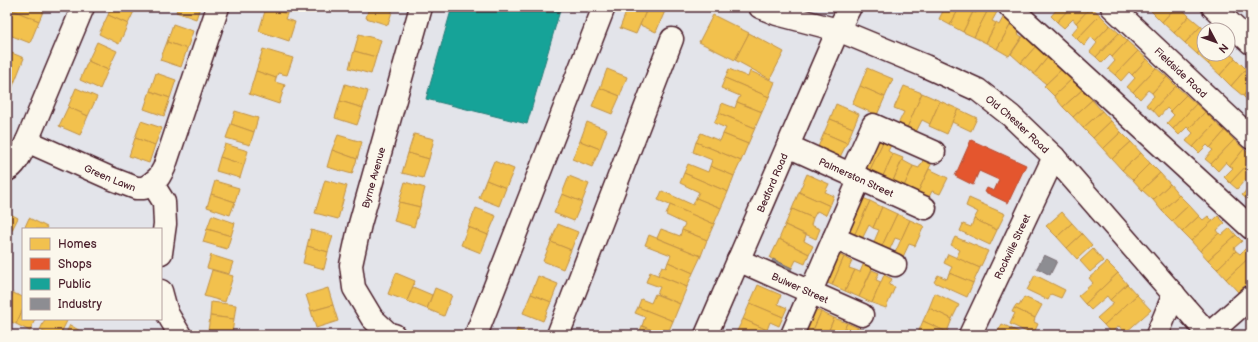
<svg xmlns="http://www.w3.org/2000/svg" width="1258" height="342" viewBox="0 0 1258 342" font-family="'Balsamiq Sans',sans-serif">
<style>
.homes{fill:#f2c14e;stroke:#c09044}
.shops{fill:#e4572e;stroke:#b6462d}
.public{fill:#17a398;stroke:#267b77}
.industry{fill:#8d8d92;stroke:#796c73}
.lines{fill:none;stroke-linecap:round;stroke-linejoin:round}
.minor-casing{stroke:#4a1f2b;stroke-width:25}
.major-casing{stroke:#4a1f2b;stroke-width:25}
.minor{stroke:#fbf7ec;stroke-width:22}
.major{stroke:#fbf7ec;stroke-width:22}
.labels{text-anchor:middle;stroke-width:4;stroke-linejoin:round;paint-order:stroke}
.street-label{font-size:10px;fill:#4a1f2b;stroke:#fbf7ec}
</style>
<rect width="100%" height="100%" fill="#e3e4ea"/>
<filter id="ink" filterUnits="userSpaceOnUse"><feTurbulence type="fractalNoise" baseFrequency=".025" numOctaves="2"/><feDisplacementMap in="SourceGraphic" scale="8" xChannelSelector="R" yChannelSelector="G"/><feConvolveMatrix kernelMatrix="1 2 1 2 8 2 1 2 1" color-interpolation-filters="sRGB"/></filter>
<g filter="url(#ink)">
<g class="homes">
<path d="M11,7H45L39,21L10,9Z"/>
<path d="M111,7H136L128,24L108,15Z"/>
<path d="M178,7H200L196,19L176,12Z"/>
<path d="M267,7H299L297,12L288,9L287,14Z"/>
<path d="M369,7H389L393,8L388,25L366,18Z"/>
<path d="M628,7H648L636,34L620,28Z"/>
<path d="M648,7H656L665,11L656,32L640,25Z"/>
<path d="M945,7H960L950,25L939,19Z"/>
<path d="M960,7H971L969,10L973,12L963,32L950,25Z"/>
<path d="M979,7L989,8L974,37L963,32L973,12L976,13Z"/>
<path d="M1059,7H1071L1057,22L1051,16Z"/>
<path d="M1071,7H1091L1076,23L1073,19L1064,28L1057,22Z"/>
<path d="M1091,7L1100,15L1077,39L1071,34L1079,25L1076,23Z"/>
<path d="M1155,7H1176L1162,22L1151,11Z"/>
<path d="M1176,7H1180L1189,16L1174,33L1162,22Z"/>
<path d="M266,8L287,14L285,19L295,22L289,41L259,31Z"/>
<path d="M989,8L997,12L992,21L996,23L986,43L974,37Z"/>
<path d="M10,9L39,21L30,43L7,34V16Z"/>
<path d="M108,15L128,24L119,44L99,34Z"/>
<path d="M713,15L749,33L735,60L699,42Z"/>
<path d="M1100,15L1110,25L1095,41L1091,37L1084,46L1077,39Z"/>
<path d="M1004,16L1013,20L997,49L986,43L996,23L999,25Z"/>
<path d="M1189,16L1201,26L1185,43L1174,33Z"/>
<path d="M173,24L193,31L187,49L167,42Z"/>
<path d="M1011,24L1021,29L1018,34L1022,37L1009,56L997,49Z"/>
<path d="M1110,25L1119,33L1096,57L1090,52L1097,43L1095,41Z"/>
<path d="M1201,26L1204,30V46L1197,54L1185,43Z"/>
<path d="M749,33L784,52L770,79L735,60Z"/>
<path d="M1119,33L1127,41L1112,57L1110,55L1102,63L1096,57Z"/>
<path d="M359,34L381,40L376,57L354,51Z"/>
<path d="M1024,35L1036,46L1021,63L1011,54Z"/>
<path d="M1127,41L1138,51L1115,75L1108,69L1115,61L1112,57Z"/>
<path d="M97,42L117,51L108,70L88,61Z"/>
<path d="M167,42L187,49L181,67L160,60Z"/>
<path d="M1036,46L1049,56L1034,74L1021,63Z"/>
<path d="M1204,46V54H1218L1208,64L1197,54Z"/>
<path d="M263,49L293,58L287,75L278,73L276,78L256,71Z"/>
<path d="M7,51L24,58L15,81L7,77Z"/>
<path d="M354,51L376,57L371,74L349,68Z"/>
<path d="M1138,51L1147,59L1132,75L1129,72L1121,81L1115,75Z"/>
<path d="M1228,52L1235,58L1220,75L1208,64L1218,54H1228Z"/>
<path d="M1049,56L1062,69L1046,84L1034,74Z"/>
<path d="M1235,58L1246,69L1231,86L1220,75Z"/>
<path d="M1147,59L1156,68L1133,92L1127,87L1135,78L1132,75Z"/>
<path d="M88,61L108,70L100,89L80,80Z"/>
<path d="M867,68L893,79L885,97L860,86Z"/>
<path d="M1156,68L1167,77L1152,93L1148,90L1140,99L1133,92Z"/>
<path d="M607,69L627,77L620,96L600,88Z"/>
<path d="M729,69L748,77L750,71L775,82L769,97L725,78Z"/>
<path d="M1062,69L1072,79L1054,96L1044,86Z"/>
<path d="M1246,69L1251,73V87L1243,96L1231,86Z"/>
<path d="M256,71L276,78L275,82L285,85L279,104L249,94Z"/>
<path d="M156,73L176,80L170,98L150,91Z"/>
<path d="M7,77L15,81L7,101Z"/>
<path d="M1167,77L1176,86L1153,110L1146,105L1154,96L1152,93Z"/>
<path d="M725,78L769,97L762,112L737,102L740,96L721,88Z"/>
<path d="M1072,79L1082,90L1063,107L1054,96Z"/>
<path d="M345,84L368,91L363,108L340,101Z"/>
<path d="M860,86L885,97L877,115L852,104Z"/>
<path d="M904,86L922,93L907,128L898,124L904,112L894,108Z"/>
<path d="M1176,86L1186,95L1170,111L1167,108L1159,117L1153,110Z"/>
<path d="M1251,87V104L1243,96Z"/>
<path d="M76,88L97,97L88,116L68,107Z"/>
<path d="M600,88L620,96L612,114L592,106Z"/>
<path d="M1082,90L1092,100L1073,117L1063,107Z"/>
<path d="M150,91L170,98L164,116L144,109Z"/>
<path d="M922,93L940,101L930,124L922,120L916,132L907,128Z"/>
<path d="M1186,95L1196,104L1173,129L1167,123L1174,115L1170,111Z"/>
<path d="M1092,100L1102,111L1083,128L1073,117Z"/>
<path d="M340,101L363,108L357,125L335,118Z"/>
<path d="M940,101L958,109L947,134L929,126Z"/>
<path d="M737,102L762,112L755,128L719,113L722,103L735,108Z"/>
<path d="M836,104L859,114L853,128L830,119Z"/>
<path d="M1196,104L1205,112L1189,129L1187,127L1179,135L1173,129Z"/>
<path d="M68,107L88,116L80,135L59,126Z"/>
<path d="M958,109L977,118L971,131L952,122Z"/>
<path d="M235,111L258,118L254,132L231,124Z"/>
<path d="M1102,111L1111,121L1093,138L1083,128Z"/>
<path d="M1205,112L1216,123L1193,147L1186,141L1193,133L1189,129Z"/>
<path d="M719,113L755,128L748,144L723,134L726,128L714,123Z"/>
<path d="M830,119L853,128L847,143L824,133Z"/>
<path d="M141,121L162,128L155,145L135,138Z"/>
<path d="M1111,121L1121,132L1103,149L1093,138Z"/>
<path d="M587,122L607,130L600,149L580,141Z"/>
<path d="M1216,123L1225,131L1210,148L1207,145L1199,153L1193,147Z"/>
<path d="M231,124L254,132L250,145L226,138Z"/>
<path d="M1225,131L1234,140L1211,164L1205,159L1213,150L1210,148Z"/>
<path d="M1121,132L1131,142L1112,159L1103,149Z"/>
<path d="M701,133L720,141L723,134L748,144L741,161L696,142Z"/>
<path d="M824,133L847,143L840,157L818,147Z"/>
<path d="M414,134L434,139L429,159L408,153Z"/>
<path d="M338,135L362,142L357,159L332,150Z"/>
<path d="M135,138L155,145L149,163L129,156Z"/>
<path d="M876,139L883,142L870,170L858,165Z"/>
<path d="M1234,140L1244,149L1230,166L1226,162L1218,171L1211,164Z"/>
<path d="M580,141L600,149L592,167L572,159Z"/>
<path d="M696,142L741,161L734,176L710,166L712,160L693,152Z"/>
<path d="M883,142L891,145L888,151L893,154L883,176L870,170Z"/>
<path d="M1131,142L1141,153L1122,170L1112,159Z"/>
<path d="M225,144L248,151L244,165L220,157Z"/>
<path d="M1244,149L1251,156V161L1230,183L1224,177L1233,168L1230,166Z"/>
<path d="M332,150L357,159L352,174L327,167Z"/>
<path d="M408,153L429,159L423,178L402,173Z"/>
<path d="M1141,153L1150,163L1133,180L1122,170Z"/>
<path d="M893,154L903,158L893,181L883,176Z"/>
<path d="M926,155L934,158L918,192L904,186L913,166L919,168Z"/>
<path d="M220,157L244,165L240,178L216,171Z"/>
<path d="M902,160L913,166L904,186L893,181Z"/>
<path d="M494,161L514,169L506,188L486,180Z"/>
<path d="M1251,161V181L1249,184L1245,180L1237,189L1230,183Z"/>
<path d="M1150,163L1160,173L1142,190L1133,180Z"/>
<path d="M688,164L708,172L710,166L734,176L728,192L684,173Z"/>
<path d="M929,169L948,178L940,194L932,191L929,197L918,192Z"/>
<path d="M684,173L728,192L721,208L696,198L699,192L680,183Z"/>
<path d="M1160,173L1170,184L1153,200L1142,190Z"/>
<path d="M807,174L829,184L825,192L834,196L830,206L799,192Z"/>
<path d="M569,176L589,184L582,202L562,194Z"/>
<path d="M325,180L347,186L338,219L315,213Z"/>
<path d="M486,180L506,188L499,206L479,198Z"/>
<path d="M215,181L239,188L235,202L211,194Z"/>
<path d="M1251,181V200L1249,201L1242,195L1251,185L1249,184Z"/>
<path d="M405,182L425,188L420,207L399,202Z"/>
<path d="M1170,184L1179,195L1162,211L1153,200Z"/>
<path d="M662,191L693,205L696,198L721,208L714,224L658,200Z"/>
<path d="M799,192L830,206L826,215L817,211L813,218L792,209Z"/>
<path d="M211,194L235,202L230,215L207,207Z"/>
<path d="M562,194L582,202L574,221L554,213Z"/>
<path d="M856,195L870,201L854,236L846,232Z"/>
<path d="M1179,195L1189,205L1172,221L1162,211Z"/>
<path d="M969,198L1005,214L997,230L974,219L978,212L966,206Z"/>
<path d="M870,201L882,207L873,228L869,225L862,239L854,236Z"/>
<path d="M399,202L420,207L414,227L394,221Z"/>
<path d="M670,205L714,224L707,240L682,230L685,224L666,215Z"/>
<path d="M1189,205L1199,216L1182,232L1172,221Z"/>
<path d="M882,207L897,214L881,248L873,244L879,230L873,228Z"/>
<path d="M476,208L496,216L488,235L468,227Z"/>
<path d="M792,209L813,218L811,225L820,229L816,239L785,225Z"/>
<path d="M7,212L18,218L9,236L7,235Z"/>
<path d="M1062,212L1072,223L1057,237L1046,226Z"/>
<path d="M897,214L910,220L901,240L895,238L889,251L881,248Z"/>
<path d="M212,215L235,223L231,236L207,229Z"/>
<path d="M1199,216L1203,220L1208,216L1213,221L1191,241L1182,232Z"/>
<path d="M1218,216L1225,223L1217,230L1219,233L1200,251L1191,241Z"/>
<path d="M29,218L47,227L46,229H24Z"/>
<path d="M974,219L997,230L990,245L960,231L963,224L971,227Z"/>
<path d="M910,220L924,226L915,246L909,244L902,259L894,255Z"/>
<path d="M1072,223L1082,234L1067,248L1057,237Z"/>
<path d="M558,224L578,232L571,250L551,242Z"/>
<path d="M785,225L806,235L804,241L813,246L809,254L779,239Z"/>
<path d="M468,227L488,235L481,253L461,245Z"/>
<path d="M1230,228L1236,235L1208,260L1200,251L1219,233L1222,235Z"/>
<path d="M207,229L231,236L227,249L203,242Z"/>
<path d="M661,229L680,236L682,230L707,240L701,256L657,238Z"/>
<path d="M311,230L333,236L328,252L307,246Z"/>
<path d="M1082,234L1092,245L1077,259L1067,248Z"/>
<path d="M649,235L701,256L693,273L668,262L671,255L645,245Z"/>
<path d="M1236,235L1242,241L1234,248L1236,251L1217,269L1208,260Z"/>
<path d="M955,237L988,251L980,268L956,258L960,250L951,245Z"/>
<path d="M779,239L809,254L805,264L796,260L792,268L770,258Z"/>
<path d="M551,242L571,250L563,269L543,261Z"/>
<path d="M307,246L328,252L324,269L303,263Z"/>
<path d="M1247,247L1251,252V256L1226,279L1217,269L1236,251L1240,254Z"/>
<path d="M1093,249L1103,261L1090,272L1080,261Z"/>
<path d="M837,254L844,257L832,285L818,279Z"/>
<path d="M948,254L980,268L973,283L949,273L952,267L944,263Z"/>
<path d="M211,255L233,262L229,274L207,268Z"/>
<path d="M1251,256V280L1238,292L1226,279Z"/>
<path d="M844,257L852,261L849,268L855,270L845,291L832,285Z"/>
<path d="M866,258L875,262L859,297L845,291L855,270L860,272Z"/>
<path d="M668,262L693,273L687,287L658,275L662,266L666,268Z"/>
<path d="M1107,262L1118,273L1085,304L1078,296L1093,283L1089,278Z"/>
<path d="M212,270L233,276L225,302L204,296Z"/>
<path d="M872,270L879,273L876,280L881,282L872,303L859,297Z"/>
<path d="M650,272L687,287L680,304L657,294L660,287L646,282Z"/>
<path d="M396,273L415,281L407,301L388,294Z"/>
<path d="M949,273L973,283L967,297L934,282L938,275L947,279Z"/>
<path d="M1118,273L1127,284L1110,300L1107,296L1091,310L1085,304Z"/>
<path d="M884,275L892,279L889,285L895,287L886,308L872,303Z"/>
<path d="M1035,275L1065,290L1061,298L1051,294L1048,300L1027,290Z"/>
<path d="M538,276L558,284L551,302L531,294Z"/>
<path d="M1127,284L1137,295L1104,325L1097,318L1114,303L1110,300Z"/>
<path d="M758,285L781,295L778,304L787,308L783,317L750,303Z"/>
<path d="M413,287L432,295L427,309L407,301Z"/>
<path d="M328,288L333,305L311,311L306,295Z"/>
<path d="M435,288L452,295L444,316L427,309Z"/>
<path d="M13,293L23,297V309L16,324L7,320V307Z"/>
<path d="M935,293L959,305L952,319L929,308Z"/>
<path d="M531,294L551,302L543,321L523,313Z"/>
<path d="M655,294L680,304L673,321L638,307L641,299L651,303Z"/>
<path d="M1137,295L1151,310L1125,333L1119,326L1111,333L1104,325Z"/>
<path d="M1024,297L1042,305L1035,318L1014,308L1016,305L1019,306Z"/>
<path d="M211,302L236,305L234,319L210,316Z"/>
<path d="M750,303L783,317L779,326L770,322L767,330L743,319Z"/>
<path d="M333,305L338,321L316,328L311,311Z"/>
<path d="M808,306L821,312L811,335L797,330Z"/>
<path d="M638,307L673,321L667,335H664L642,326L645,317L635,313Z"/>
<path d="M929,308L952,319L947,332L923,321Z"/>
<path d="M1014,308L1035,318L1034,322L1038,324L1033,335L1010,324L1015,313L1012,312Z"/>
<path d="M23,309V319H35L30,331L16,324Z"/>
<path d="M821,312L834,318L827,335H811Z"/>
<path d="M210,316L234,319L232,334L208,331Z"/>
<path d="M834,318L847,323L842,335H827Z"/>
<path d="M45,319H63L67,321L60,335H50L40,330Z"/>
<path d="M743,319L767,330L765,335H735Z"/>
<path d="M923,321L947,332L945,335H923L918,333Z"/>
<path d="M847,323L861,329L858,335H842Z"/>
<path d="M1002,324L1025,335H996Z"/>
<path d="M70,325L82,332L81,335H65Z"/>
<path d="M642,326L664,335H632L633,333L638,335Z"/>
<path d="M517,329L532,335H515Z"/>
<path d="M861,329L874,335H858Z"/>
</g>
<path class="shops" d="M971,140L1026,165L1008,203L985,192L987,188L994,191L999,180L979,171L973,185L955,176Z"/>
<path class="public" d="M452,7H561L527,124L426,99Z"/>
<g class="industry">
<path d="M1044,255L1057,261L1050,275L1037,268Z"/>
<path d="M773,259L792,268L788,276L769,268Z"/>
</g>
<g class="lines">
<defs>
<g id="minor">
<path id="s1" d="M83,7L27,141L110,178L136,188H144L152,183L159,177L164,168L218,7"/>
<path d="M1010,7L1251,228"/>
<path id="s2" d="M1112,7L1251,138"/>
<path d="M1213,7L1251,43"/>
<path id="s3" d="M788,146L925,208"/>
<path d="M7,170C17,165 22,151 27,141"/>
<path d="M851,174L873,125L934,152"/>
<path d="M152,183L164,202L165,224L161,253"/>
<path d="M834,238L895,265"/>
<path id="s4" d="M738,260L862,315"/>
<path d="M161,291L167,313L180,335"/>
<path d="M1209,334L1251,297"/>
<path id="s5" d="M394,335L389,334L372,318L354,288L351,265L360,224L421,7"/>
<path d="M476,335L604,7"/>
<path d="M558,335L672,39"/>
<path d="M792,335L860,178"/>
<path id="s6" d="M970,335L1054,157"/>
<path d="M1157,335L1174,294"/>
</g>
<g id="major">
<path id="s7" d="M760,7L777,14L838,30L925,66L978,90L1011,116L1054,157L1209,335"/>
<path id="s8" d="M706,335L838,30L850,7"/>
</g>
</defs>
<use href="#minor" class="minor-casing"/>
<use href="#major" class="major-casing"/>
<use href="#minor" class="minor"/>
<use href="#major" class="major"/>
</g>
</g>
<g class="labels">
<g class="street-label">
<text dy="4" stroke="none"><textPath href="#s2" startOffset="95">Fieldside Road</textPath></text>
<text dy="4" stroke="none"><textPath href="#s7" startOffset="286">Old Chester Road</textPath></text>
<text dy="4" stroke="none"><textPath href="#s1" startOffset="236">Green Lawn</textPath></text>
<text dy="4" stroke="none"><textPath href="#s5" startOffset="177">Byrne Avenue</textPath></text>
<text dy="4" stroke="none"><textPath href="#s3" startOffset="75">Palmerston Street</textPath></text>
<text dy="4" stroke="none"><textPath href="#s8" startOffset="166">Bedford Road</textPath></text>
<text dy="4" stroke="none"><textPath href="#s6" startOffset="98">Rockville Street</textPath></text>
<text dy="4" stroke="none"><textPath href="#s4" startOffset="68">Bulwer Street</textPath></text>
</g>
</g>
<rect width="1258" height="342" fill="none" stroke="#fbf7ec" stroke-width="24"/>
<rect x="12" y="12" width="1234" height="318" fill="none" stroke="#4a1f2b" stroke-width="1.5" filter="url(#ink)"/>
<rect x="22" y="228" width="140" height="92" fill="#fbf7ec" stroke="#b4a19f"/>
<rect x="30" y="238" width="20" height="12" fill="#f2c14e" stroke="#b4a19f"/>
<text x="58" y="248" font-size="12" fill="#4a1f2b">Homes</text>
<rect x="30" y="258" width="20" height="12" fill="#e4572e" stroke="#b4a19f"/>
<text x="58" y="268" font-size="12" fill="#4a1f2b">Shops</text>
<rect x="30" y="278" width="20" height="12" fill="#17a398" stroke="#b4a19f"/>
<text x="58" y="288" font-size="12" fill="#4a1f2b">Public</text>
<rect x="30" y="298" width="20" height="12" fill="#8d8d92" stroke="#b4a19f"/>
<text x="58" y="308" font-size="12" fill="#4a1f2b">Industry</text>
<g transform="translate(1216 42) rotate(131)"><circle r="19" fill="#fbf7ec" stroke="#b4a19f"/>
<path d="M0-3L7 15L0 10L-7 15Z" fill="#4a1f2b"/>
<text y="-6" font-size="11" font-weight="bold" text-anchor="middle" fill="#4a1f2b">N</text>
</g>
</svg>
